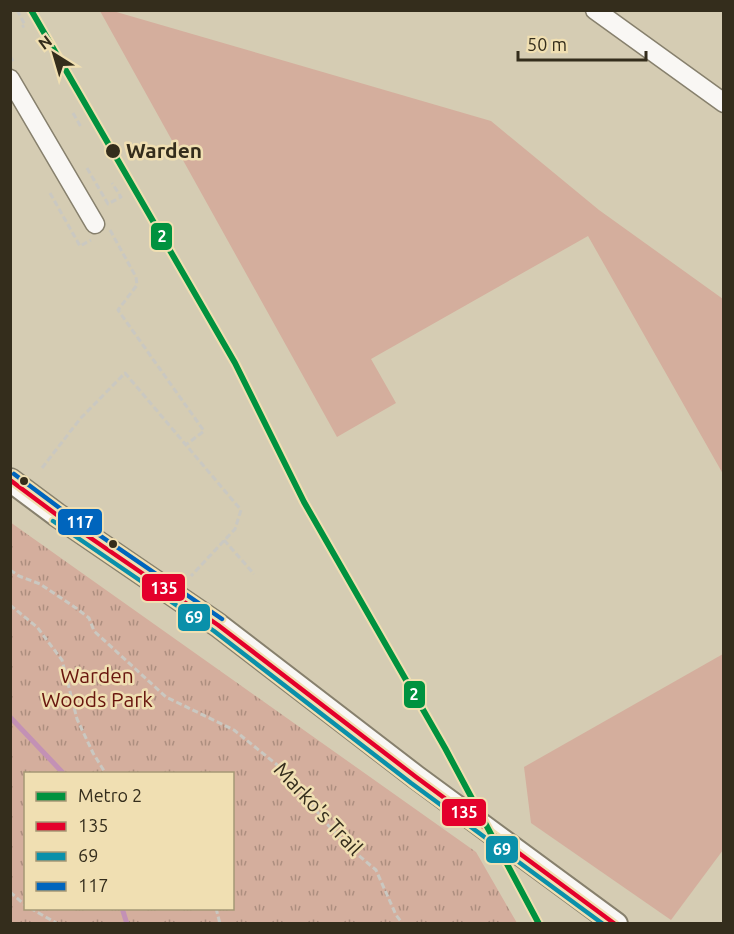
<svg xmlns="http://www.w3.org/2000/svg" width="734" height="934" viewBox="0 0 734 934" font-family="Ubuntu,sans-serif">
<style>
.grass{fill:#d4ae9d}
.park{fill:url(#park-tufts);fill-rule:evenodd}
.lines{fill:none;stroke-linecap:round;stroke-linejoin:round}
.stream{stroke:#c391b5;stroke-width:5}
.minor-casing{stroke:#87806d;stroke-width:21}
.major-casing{stroke:#87806d;stroke-width:26}
.path{stroke:#cac8c1;stroke-width:3;stroke-dasharray:6 3;stroke-linecap:butt}
.minor{stroke:#f9f7f4;stroke-width:18}
.major{stroke:#f9f7f4;stroke-width:22}
.bus-1-casing{stroke:#f0dfb2;stroke-width:9}
.bus-2-casing{stroke:#f0dfb2;stroke-width:9}
.bus-3-casing{stroke:#f0dfb2;stroke-width:9}
.bus-1{stroke:#e4002b;stroke-width:4.5}
.bus-2{stroke:#0a90aa;stroke-width:4.5}
.bus-3{stroke:#0065bd;stroke-width:4.5}
.metro-1-casing{stroke:#f0dfb2;stroke-width:10}
.metro-1{stroke:#00923f;stroke-width:6}
.stop-dot{fill:#342d1c;stroke:#f0dfb2;stroke-width:2}
.labels{text-anchor:middle;stroke-width:5;stroke-linejoin:round;paint-order:stroke}
.stop-label{font-size:21px;font-weight:bold;fill:#342d1c;stroke:#f0dfb2;text-anchor:start}
.park-label{font-size:21px;fill:#69160e;stroke:#f0dfb2}
.street-label{font-size:21px;fill:#342d1c;stroke:#f0dfb2}
.line-badge{stroke:#f0dfb2;stroke-width:2}
.badge-label{font-size:16px;text-anchor:middle;font-weight:bold;fill:#fff}
</style>
<defs>
<pattern id="park-tufts" width="24" height="20" patternUnits="userSpaceOnUse" patternTransform="scale(1.5)"><rect width="24" height="20" fill="#d4ae9d"/><path d="M3 7l-1-3M5 7V3M7 7l1-3M15 17l-1-3M17 17v-4M19 17l1-3" fill="none" stroke="#ad8e7f"/></pattern>
</defs>
<rect width="100%" height="100%" fill="#d5ccb3"/>
<g class="grass">
<path d="M100,11H113L491,121L599,210L723,299V474L588,236L371,359L396,403L337,437Z"/>
<path d="M723,654V850L671,920L531,823L524,767Z"/>
</g>
<path class="park" d="M10,522L476,852L517,923H11ZM26,774H232V908H26Z"/>
<g class="lines">
<g class="stream">
<path d="M10,717L64,774"/>
<path d="M122,908L127,924"/>
</g>
<defs>
<g id="minor">
<path d="M595,10L724,103"/>
<path d="M10,79L95,224"/>
</g>
<path id="major" d="M10,480L57,515L218,625L416,777L616,924"/>
</defs>
<use href="#minor" class="minor-casing"/>
<use href="#major" class="major-casing"/>
<g class="path">
<path d="M17,10L25,25L22,27"/>
<path d="M10,56L14,63"/>
<path d="M73,113L81,127L80,128"/>
<path d="M87,168L108,204L121,197L112,183"/>
<path d="M50,193L80,246L91,240"/>
<path d="M110,230L136,277L137,285L118,310L204,431L187,444"/>
<path d="M42,468L80,419L125,373L241,510L235,529L191,576"/>
<path d="M224,540L254,574"/>
<path d="M10,570L19,576L40,584L76,608L89,618L94,631L166,697L234,730L297,781L315,809L326,823L351,849L376,870L396,915L403,924"/>
<path d="M10,605L37,627L62,660L77,719L93,753L106,774"/>
<path d="M10,892L26,906"/>
<path d="M30,908L58,924"/>
<path d="M216,908L220,924"/>
</g>
<use href="#minor" class="minor"/>
<use href="#major" class="major"/>
<defs>
<path id="bus-1" d="M10,480L57,515L218,625L416,777L615,924"/>
<path id="bus-2" d="M53,521L214,631L411,783L603,924"/>
<path id="bus-3" d="M14,474L61,509L222,619"/>
</defs>
<use href="#bus-1" class="bus-1-casing"/>
<use href="#bus-2" class="bus-2-casing"/>
<use href="#bus-3" class="bus-3-casing"/>
<use href="#bus-1" class="bus-1"/>
<use href="#bus-2" class="bus-2"/>
<use href="#bus-3" class="bus-3"/>
<defs>
<path id="metro-1" d="M31,10L235,363L304,502L445,748L539,924"/>
</defs>
<use href="#metro-1" class="metro-1-casing"/>
<use href="#metro-1" class="metro-1"/>
</g>
<g class="stop-dot">
<circle cx="113" cy="151" r="8"/>
<circle cx="24" cy="481" r="5"/>
<circle cx="113" cy="544" r="5"/>
</g>
<g class="labels">
<g class="stop-label">
<text x="126" y="158">Warden</text>
</g>
<g class="park-label">
<text x="97" y="683">Warden<tspan x="97" dy="24">Woods Park</tspan></text>
</g>
<g class="street-label">
<text transform="translate(318 809) rotate(47)" y="7">Marko's Trail</text>
</g>
</g>
<g class="line-badge">
<rect x="150" y="222" width="23" height="29" rx="6" fill="#00923f"/>
<rect x="57" y="508" width="46" height="28" rx="6" fill="#0065bd"/>
<rect x="141" y="573" width="45" height="29" rx="6" fill="#e4002b"/>
<rect x="177" y="603" width="34" height="29" rx="6" fill="#0a90aa"/>
<rect x="403" y="680" width="23" height="29" rx="6" fill="#00923f"/>
<rect x="441" y="798" width="46" height="29" rx="6" fill="#e4002b"/>
<rect x="485" y="835" width="34" height="29" rx="6" fill="#0a90aa"/>
</g>
<g class="badge-label">
<text x="162" y="242">2</text>
<text x="80" y="528">117</text>
<text x="164" y="594">135</text>
<text x="194" y="623">69</text>
<text x="414" y="700">2</text>
<text x="464" y="818">135</text>
<text x="502" y="855">69</text>
</g>
<rect width="734" height="934" fill="none" stroke="#342d1c" stroke-width="24"/>
<rect x="24" y="772" width="210" height="138" fill="#f0dfb2" stroke="#a59876" stroke-width="1.5"/>
<rect x="36" y="792" width="30" height="9" fill="#00923f" stroke="#a59876" stroke-width="1.5"/>
<text x="78" y="802" font-size="18" fill="#342d1c">Metro 2</text>
<rect x="36" y="822" width="30" height="9" fill="#e4002b" stroke="#a59876" stroke-width="1.5"/>
<text x="78" y="832" font-size="18" fill="#342d1c">135</text>
<rect x="36" y="852" width="30" height="9" fill="#0a90aa" stroke="#a59876" stroke-width="1.5"/>
<text x="78" y="862" font-size="18" fill="#342d1c">69</text>
<rect x="36" y="882" width="30" height="9" fill="#0065bd" stroke="#a59876" stroke-width="1.5"/>
<text x="78" y="892" font-size="18" fill="#342d1c">117</text>
<g transform="translate(54 54) rotate(323)" stroke="#f0dfb2" stroke-width="4.5" paint-order="stroke">
<path d="M0-4.5L10 22L0 15L-10 22Z" fill="#342d1c"/>
<text y="-9" font-size="16" font-weight="bold" text-anchor="middle" fill="#342d1c">N</text>
</g>
<path d="M518 51v9h128v-9" fill="none" stroke="#342d1c" stroke-width="3"/>
<text x="527" y="51" font-size="18" fill="#342d1c" stroke="#f0dfb2" stroke-width="4.5" paint-order="stroke">50 m</text>
</svg>
